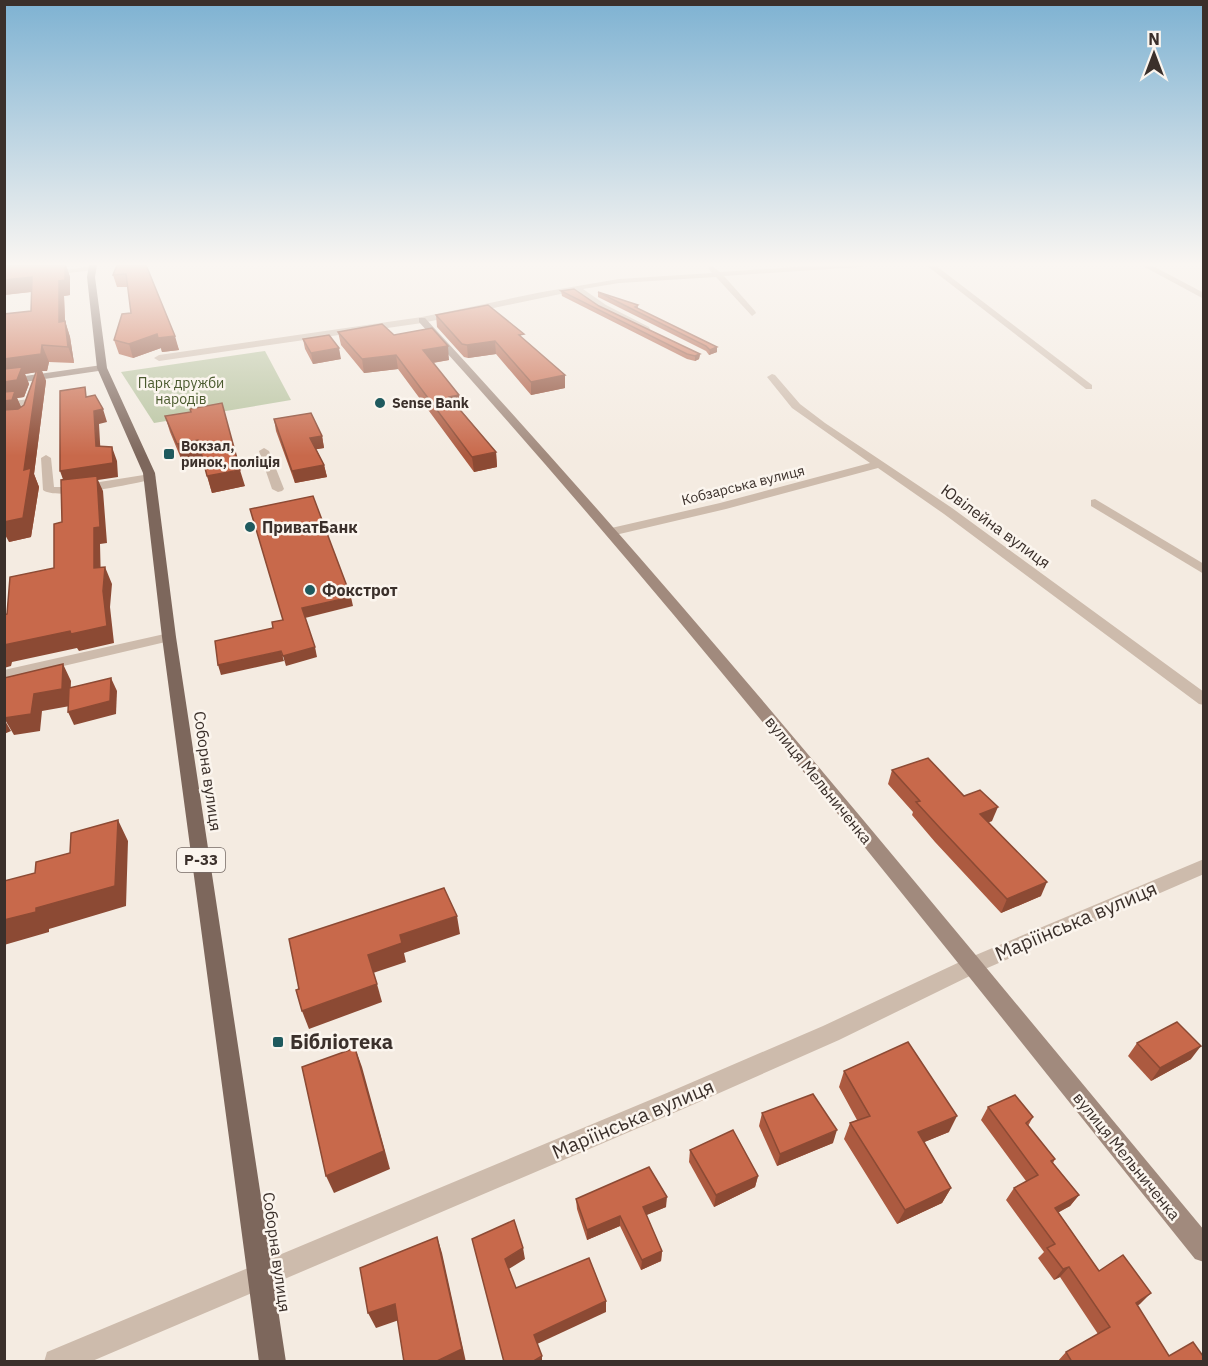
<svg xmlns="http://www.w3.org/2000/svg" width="1208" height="1366" viewBox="0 0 1208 1366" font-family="'IBM Plex Sans',sans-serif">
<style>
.green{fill:#b8c4a0}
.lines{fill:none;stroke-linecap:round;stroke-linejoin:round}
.street{fill:#cdbbac;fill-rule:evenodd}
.secondary{fill:#a18a7d;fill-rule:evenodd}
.primary{fill:#7d675c;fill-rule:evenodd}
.wall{fill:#ac5a40;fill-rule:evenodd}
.shaded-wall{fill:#8c4a34}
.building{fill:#c8694b;stroke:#8c4a34;stroke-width:1.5}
.poi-dot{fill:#1f5a5e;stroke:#fbf5ee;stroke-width:2}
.labels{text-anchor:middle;stroke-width:5;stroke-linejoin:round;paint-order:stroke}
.far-park-label{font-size:14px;fill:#4a5a2e;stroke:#fbf5ee}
.far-poi-label{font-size:14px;font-weight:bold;fill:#3b302b;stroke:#fbf5ee;text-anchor:start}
.far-street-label{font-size:14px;fill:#3b302b;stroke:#fbf5ee}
.shield{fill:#fbf5ee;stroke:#756b66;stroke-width:1.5}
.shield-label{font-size:15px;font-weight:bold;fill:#3b302b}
.street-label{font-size:16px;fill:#3b302b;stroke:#fbf5ee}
.poi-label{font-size:16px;font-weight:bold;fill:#3b302b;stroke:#fbf5ee;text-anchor:start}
.near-street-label{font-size:20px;fill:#3b302b;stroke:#fbf5ee}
.near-poi-label{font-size:20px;font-weight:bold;fill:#3b302b;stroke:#fbf5ee;text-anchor:start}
</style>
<rect width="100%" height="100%" fill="#f4ebe1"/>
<path class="green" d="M265,351L291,400L154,423L121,372Z"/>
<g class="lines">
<g class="street">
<path d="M826,265H864L860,267L724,276L755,311L756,313L752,316L716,277L619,283L583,289L606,305L649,327L650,329L646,332L600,309L575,291L422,323L159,361L154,358L159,355L422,317L542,292L619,279L712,273L708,268L712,266L720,272Z"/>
<path d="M926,265H935L1092,385V389H1086Z"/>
<path d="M1141,265H1151L1204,293V299Z"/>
<path d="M92,266H95V270L49,275L45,273Z"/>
<path d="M772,374L775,375L800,404L825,423L952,508L1204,692V705L1199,704L944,514L878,468L726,509L611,536L607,535L605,532L607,529L720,503L870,463L792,408L767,377Z"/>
<path d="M30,399L34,400V404L4,408V402Z"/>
<path d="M264,448L269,451L284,489L282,491L278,492L272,489L259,451Z"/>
<path d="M46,455L51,458L54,487H68L150,474L156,477L150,480C130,484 57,501 43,490L41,458Z"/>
<path d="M1095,499L1204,564V574L1091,506V500Z"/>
<path d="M169,633L174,634L176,637L174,640L4,680V670Z"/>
<path d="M1204,859V874L978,972L839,1040L690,1106L90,1362H44L47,1352L674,1090L823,1026L964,960Z"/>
</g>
<g class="secondary">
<path d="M419,318H425C697,612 948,923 1204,1230V1262L1195,1259C941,943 691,622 419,322Z"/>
<path d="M102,365L105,366V370L4,385V379Z"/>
</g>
<path class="primary" d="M89,265H97L95,277L107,368L155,473L176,637L286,1362H259L162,637L143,473L97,368L87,277Z"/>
</g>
<g class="wall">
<path d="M4,265H66L70,277V295L64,296L65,321L70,337L74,363L49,362L47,371H42L46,381L34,474L39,487L31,537L9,542L4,314L31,311L32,292L4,295ZM36,372L24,405L21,407L17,398L24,397L29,384L25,374Z"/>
<path d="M149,271L179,350L162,352L161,348L133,358L119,354L114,340L131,313L128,287H117L113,275Z"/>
<path d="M561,291L599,306L700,354L699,359L695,361L687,359L562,296Z"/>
<path d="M598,292L638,305V309L717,347V352L709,355L706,351L598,297Z"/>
<path d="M436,315L524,340L565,388L531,395L496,354L468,358L464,357L437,327Z"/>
<path d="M338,332L394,335L449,360L433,363L460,409L496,452L497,467L474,472L398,369L364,373L341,345Z"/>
<path d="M303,339L341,359L313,364L305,349Z"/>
<path d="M165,416L245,486L212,493L202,457L182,461L170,432Z"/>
<path d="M274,419L322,436L324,448L316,449L324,465L327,477L295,483L276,431Z"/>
<path d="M892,770L964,796L992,821L989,822L1041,896L1001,913L935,842L912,815L913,812L888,784Z"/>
<path d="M1137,1043L1191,1059L1151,1081L1128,1056Z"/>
<path d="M844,1071L949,1132L924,1142L951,1188L942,1203L897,1224L844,1139L850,1123L857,1120L839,1087Z"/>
<path d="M988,1107L1033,1117L1028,1126L1055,1159L1053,1163L1079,1195L1070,1206L1058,1212L1099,1271L1140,1304L1137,1305L1169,1356L1203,1362H1057L1066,1352L1098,1334L1060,1277L1054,1280L1038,1258L1044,1252L1006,1200L1014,1188L1026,1181L981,1120Z"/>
<path d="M762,1113L833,1143L777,1166L759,1126Z"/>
<path d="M690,1150L758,1176L755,1187L714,1207L689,1162Z"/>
<path d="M576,1199L666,1207L646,1215L662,1251L661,1261L641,1270L620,1226L587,1240L577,1209Z"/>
</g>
<g class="shaded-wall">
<path d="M65,265H66L70,277V295L64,296L65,321L70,337L74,363L59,322V281Z"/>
<path d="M32,277L38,291L4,295V280Z"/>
<path d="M157,334L175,336L179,350L162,352L161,348L133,358L129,344Z"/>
<path d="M495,341L496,354L468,358L467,345Z"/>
<path d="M42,345L49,362L47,371H42L46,381L34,474L39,487L31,537L9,542L4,533V510L24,470L38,372L25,374L29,384L24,397L17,398L22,409L4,419V359Z"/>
<path d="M448,346L449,360L425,364L423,350Z"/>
<path d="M717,347V352L709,355L710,350Z"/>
<path d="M339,348L341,359L313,364L311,353Z"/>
<path d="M700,354L699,359L695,361V356Z"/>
<path d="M396,355L398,369L364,373L362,359Z"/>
<path d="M565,375V388L531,395V382Z"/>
<path d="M459,395L460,409L449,397Z"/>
<path d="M103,409L107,422L99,424L101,460L96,446L94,411Z"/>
<path d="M322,436L324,448L312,450L310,438Z"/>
<path d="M198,440L203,457L182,461L177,444Z"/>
<path d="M112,447L117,461L118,477L98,480L103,491L107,543L100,544L101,584L94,568V528L65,485L60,471Z"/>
<path d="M496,452L497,467L474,472L472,457Z"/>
<path d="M324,465L327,477L295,483L292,471Z"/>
<path d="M240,470L245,486L212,493L207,476Z"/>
<path d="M105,567L112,584L110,607L114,643L79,651L77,648L12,662L11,666L4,668V645L103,591Z"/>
<path d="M351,597L353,606L305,618L302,608Z"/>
<path d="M315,647L317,657L286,666L283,656Z"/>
<path d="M281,651L284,661L221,675L218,665Z"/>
<path d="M63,664L71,681L70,706L42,711L40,731L14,735L4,718L34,694Z"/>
<path d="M111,678L117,691L116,714L74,725L68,712Z"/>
<path d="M4,719L11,731L4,734Z"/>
<path d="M998,807L992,821L975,827L980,814Z"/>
<path d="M118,820L128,841L126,906L49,929V932L4,945V920L36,908Z"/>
<path d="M1047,882L1041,896L1001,913L1007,899Z"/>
<path d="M457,916L460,934L404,953L406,962L373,973L368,955L400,935Z"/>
<path d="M377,984L382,1002L309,1029L302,1011Z"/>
<path d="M1201,1046L1191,1059L1151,1081L1160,1068Z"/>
<path d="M355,1048L362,1067L390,1169L334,1193L326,1176Z"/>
<path d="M957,1116L949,1132L910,1148L918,1132Z"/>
<path d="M837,1130L833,1143L777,1166L780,1154Z"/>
<path d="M758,1176L755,1187L714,1207L716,1195Z"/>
<path d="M951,1188L942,1203L897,1224L905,1210Z"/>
<path d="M1079,1195L1070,1206L1047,1219L1055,1208Z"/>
<path d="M667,1197L666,1207L642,1217L643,1207Z"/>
<path d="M620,1216V1226L587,1240V1230Z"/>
<path d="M437,1237L442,1253L466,1362H435Z"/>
<path d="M523,1248L525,1259L507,1270L505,1259Z"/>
<path d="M662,1251L661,1261L641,1270L642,1260Z"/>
<path d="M1069,1267L1060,1277L1054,1280L1063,1269Z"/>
<path d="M1151,1293L1140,1304L1125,1313L1136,1303Z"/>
<path d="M606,1301V1312L535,1345L534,1335Z"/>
<path d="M395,1304L402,1319L376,1328L368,1313Z"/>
<path d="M542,1356V1362H532Z"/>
</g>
<g class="building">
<path d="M22,265H65V280L59,281V322L65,321L68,347L42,345L41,354L4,359V314L31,311L32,277L4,280V266Z"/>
<path d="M117,265H146L175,336L158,338L157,334L129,344L114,340L122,314L131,313L126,274L113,275Z"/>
<path d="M574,289L599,306L700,354L695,356L687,354L561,291Z"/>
<path d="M598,292L638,305L635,307L717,347L710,350L706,346Z"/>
<path d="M488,305L524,334L519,335L565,375L531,382L495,341L467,345L462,344L436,315Z"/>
<path d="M382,324L394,335L432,328L448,346L423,350L459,395L449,397L496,452L472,457L396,355L362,359L338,332Z"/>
<path d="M329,335L339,348L311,353L303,339Z"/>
<path d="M39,364L24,470L31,468L23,518L4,522V410L18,409L24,405Z"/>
<path d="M22,367L17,380L4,382V369Z"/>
<path d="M85,387L86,397L95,395L103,409L94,411L96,446L112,447L113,463L60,471V391Z"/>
<path d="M15,391L12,400L4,401V392Z"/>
<path d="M222,403L240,470L207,476L198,440L177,444L165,416L191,412L190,409Z"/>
<path d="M311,413L322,436L310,438L324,465L292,471L274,419Z"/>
<path d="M97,476L100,527L94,528V568L105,567L103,591L107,626L71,634L70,631L4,645V615L7,614L10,577L54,568V524L62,522L61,480Z"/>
<path d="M313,496L351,597L302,608L315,647L283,656L281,651L218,665L215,641L273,628L272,622L283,620L250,509Z"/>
<path d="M63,664L62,689L34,694L31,714L4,718V678Z"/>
<path d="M111,678L110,701L68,712L69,688Z"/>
<path d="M928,758L964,796L980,790L998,807L980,814L1047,882L1007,899L940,828L916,802L920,801L892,770Z"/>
<path d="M118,820L115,886L36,908V912L4,920V881L35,873L36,862L70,853L71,833Z"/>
<path d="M444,888L457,916L400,935L402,943L368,955L377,984L302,1011L296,990L299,989L289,939Z"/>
<path d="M1177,1022L1201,1046L1160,1068L1137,1043Z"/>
<path d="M908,1042L957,1116L918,1132L951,1188L905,1210L850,1123L870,1116L844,1071Z"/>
<path d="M355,1048L384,1151L326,1176L302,1067Z"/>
<path d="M813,1094L837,1130L780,1154L762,1113Z"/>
<path d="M1015,1095L1033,1117L1026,1123L1055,1159L1051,1161L1079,1195L1055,1208L1099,1271L1123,1255L1151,1293L1136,1303L1169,1356L1193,1342L1203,1356V1362H1072L1066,1352L1110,1327L1069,1267L1063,1269L1047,1248L1055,1244L1014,1188L1038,1175L988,1107Z"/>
<path d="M733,1130L758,1176L716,1195L690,1150Z"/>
<path d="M649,1167L667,1197L643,1207L662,1251L642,1260L620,1216L587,1230L576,1199Z"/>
<path d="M514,1220L523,1248L505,1259L516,1288L589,1258L606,1301L534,1335L542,1356L532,1362H504L472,1239Z"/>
<path d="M437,1237L462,1349L435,1362H404L395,1304L368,1313L360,1268Z"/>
</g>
<linearGradient id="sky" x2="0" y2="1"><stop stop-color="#7eb2d2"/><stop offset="0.58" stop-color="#faf6f2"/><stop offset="1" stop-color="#faf6f2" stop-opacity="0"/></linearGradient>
<rect width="1208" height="456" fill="url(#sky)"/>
<g class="poi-dot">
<circle cx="380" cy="403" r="6"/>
<rect x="163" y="448" width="12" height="12" rx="3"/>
<circle cx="250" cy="527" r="6"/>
<circle cx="310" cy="590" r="6"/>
<rect x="272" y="1036" width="12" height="12" rx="3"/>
</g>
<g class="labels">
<g class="far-park-label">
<text x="181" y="388">Парк дружби<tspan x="181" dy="16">народів</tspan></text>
</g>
<g class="far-poi-label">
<text x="392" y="408">Sense Bank</text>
<text x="181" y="451">Вокзал,<tspan x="181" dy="16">ринок, поліція</tspan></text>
</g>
<g class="far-street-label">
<text transform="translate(743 485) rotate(-14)" y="5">Кобзарська вулиця</text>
</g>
<rect class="shield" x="177" y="848" width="48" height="24" rx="4.5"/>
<g class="shield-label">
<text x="201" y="865">Р-33</text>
</g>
<g class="street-label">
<text transform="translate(996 526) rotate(36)" y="6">Ювілейна вулиця</text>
<text transform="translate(208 771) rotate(82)" y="6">Соборна вулиця</text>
<text transform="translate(819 780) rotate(51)" y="6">вулиця Мельниченка</text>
<text transform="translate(1127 1156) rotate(51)" y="6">вулиця Мельниченка</text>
<text transform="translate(277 1252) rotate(82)" y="6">Соборна вулиця</text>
</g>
<g class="poi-label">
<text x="262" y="533">ПриватБанк</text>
<text x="322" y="596">Фокстрот</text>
</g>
<g class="near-street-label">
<text transform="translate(1076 921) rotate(-23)" y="7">Маріїнська вулиця</text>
<text transform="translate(633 1119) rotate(-23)" y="7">Маріїнська вулиця</text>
</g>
<g class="near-poi-label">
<text x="290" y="1049">Бібліотека</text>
</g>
</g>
<rect width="1208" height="1366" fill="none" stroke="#3b302b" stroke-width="12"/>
<g transform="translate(1154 54)" stroke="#fbf5ee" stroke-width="4.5" paint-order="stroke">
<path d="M0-4.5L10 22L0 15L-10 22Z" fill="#3b302b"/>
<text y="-9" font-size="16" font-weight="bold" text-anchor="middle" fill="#3b302b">N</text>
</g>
</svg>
